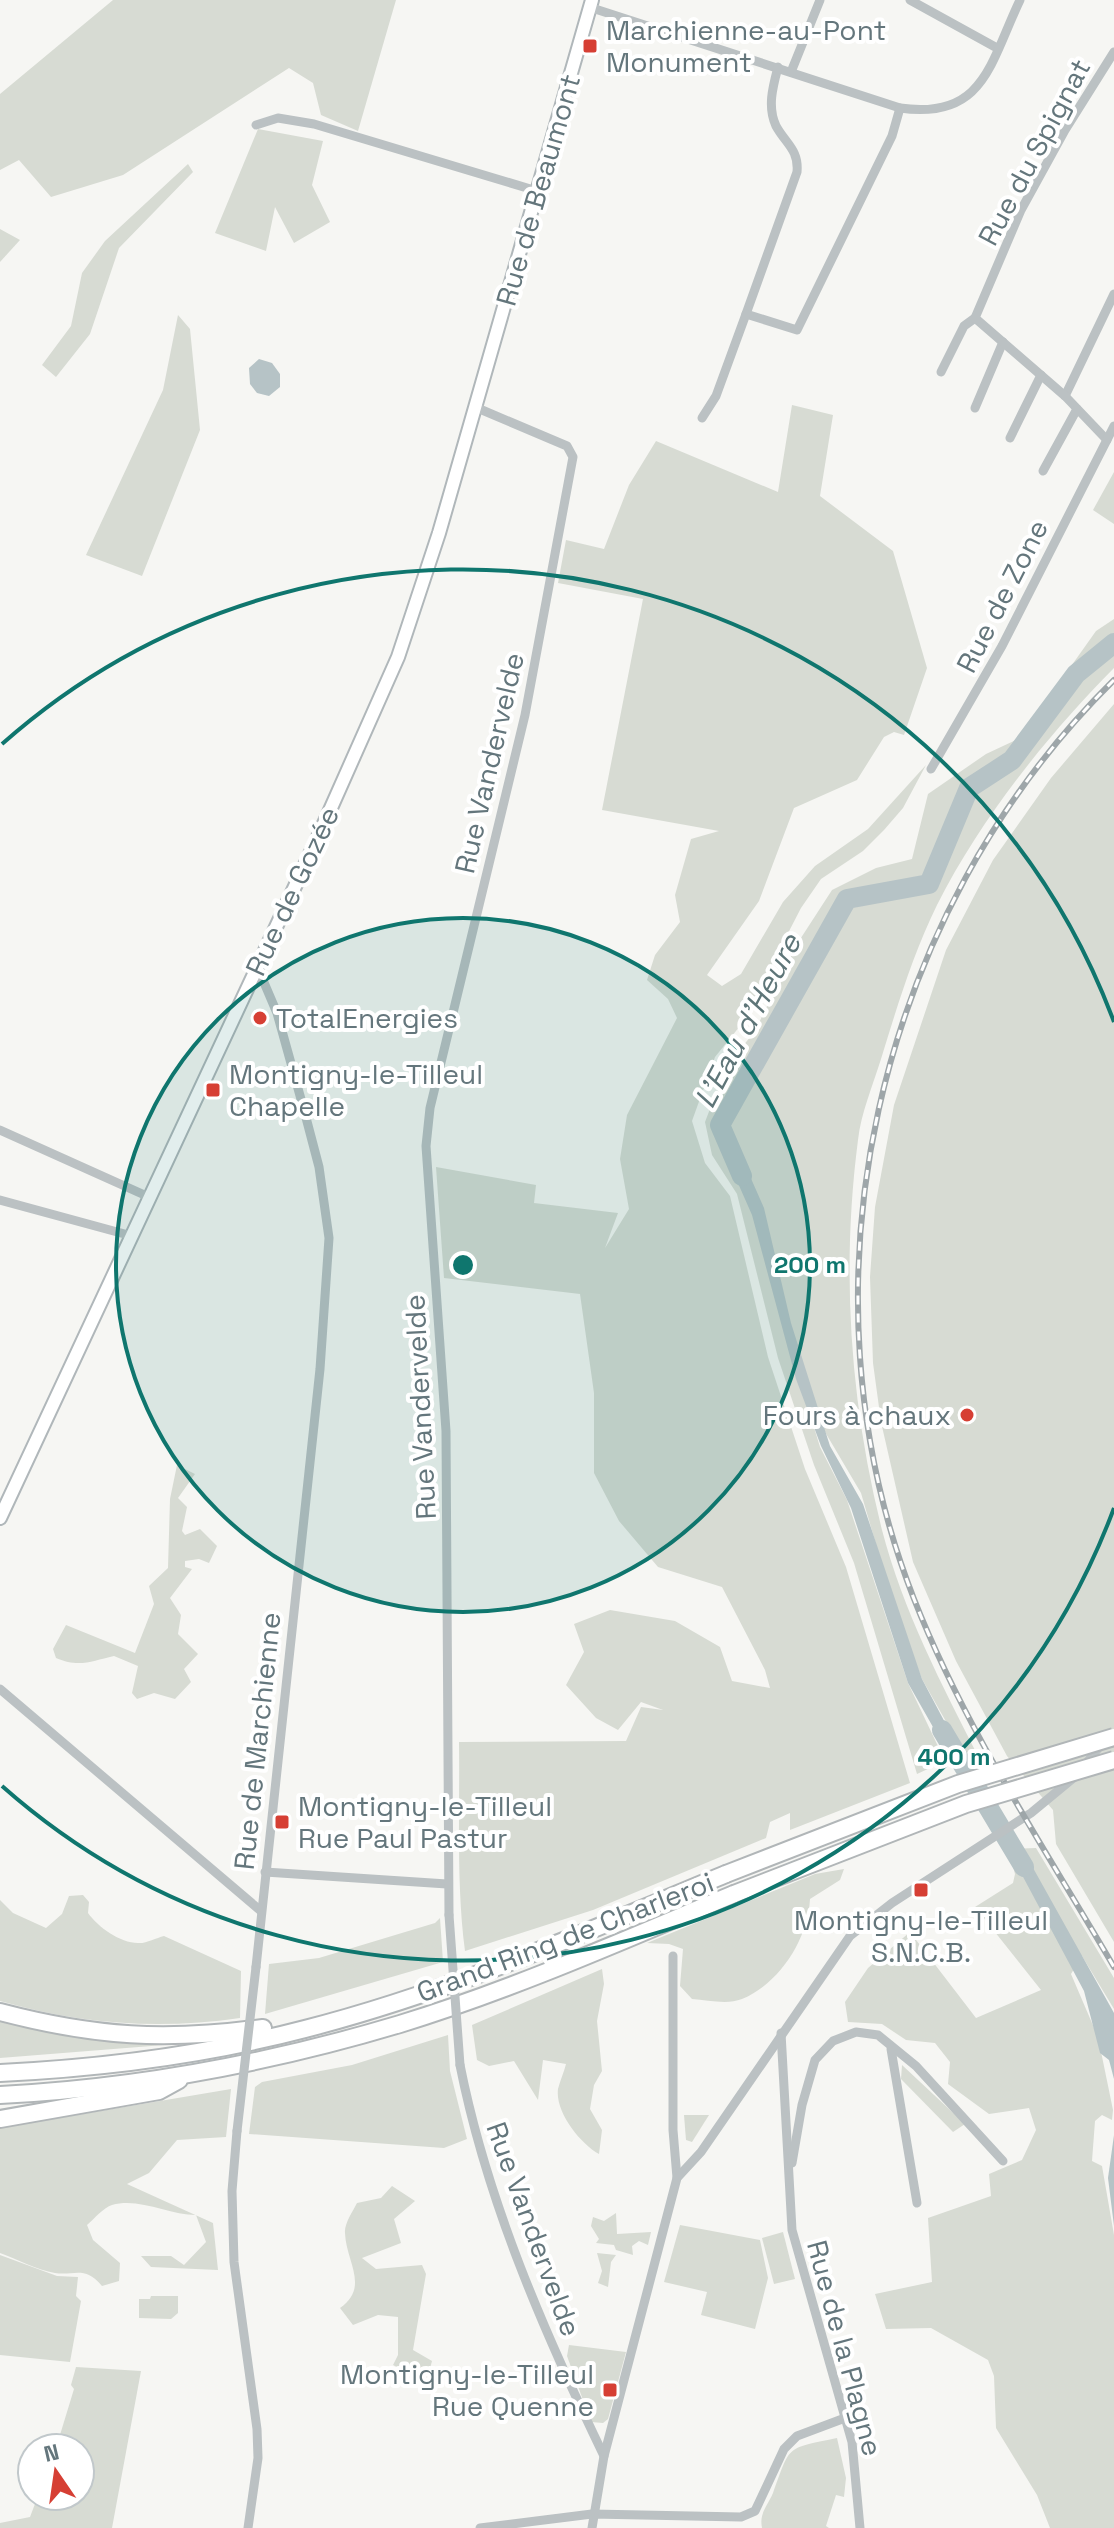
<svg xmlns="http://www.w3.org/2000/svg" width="1114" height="2528" viewBox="0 0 1114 2528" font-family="'Space Grotesk',sans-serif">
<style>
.green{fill:#d7dbd3}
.water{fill:#b6c3c6}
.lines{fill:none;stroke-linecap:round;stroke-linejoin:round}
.river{stroke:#b6c3c6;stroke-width:20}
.secondary-casing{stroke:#b0b7ba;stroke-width:16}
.motorway-casing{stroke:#b1b6b8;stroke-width:20}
.minor{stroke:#bbc1c3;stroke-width:9}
.secondary{stroke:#fff;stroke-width:12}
.motorway{stroke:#fff;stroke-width:16}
.rail-casing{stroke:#9ea6a9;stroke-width:6}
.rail{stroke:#fff;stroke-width:3;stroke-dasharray:9;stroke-linecap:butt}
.motorway-bridge-casing{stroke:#b1b6b8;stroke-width:20;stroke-linecap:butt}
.minor-bridge{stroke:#bbc1c3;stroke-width:9}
.motorway-bridge{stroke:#fff;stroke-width:16}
.ring{fill:none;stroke:#0f766e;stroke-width:4}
.poi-dot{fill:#d63f34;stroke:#fff;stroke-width:3}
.labels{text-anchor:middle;stroke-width:8;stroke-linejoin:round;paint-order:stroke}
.poi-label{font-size:28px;fill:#64767c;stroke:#fff;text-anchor:start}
.street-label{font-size:28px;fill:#64767c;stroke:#fff}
.water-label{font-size:30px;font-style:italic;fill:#5e7578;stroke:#fff}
.centre{fill:#0f766e;stroke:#fff;stroke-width:4}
.ring-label{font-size:24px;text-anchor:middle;font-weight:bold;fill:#0f766e;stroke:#fff;stroke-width:8;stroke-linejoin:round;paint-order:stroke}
</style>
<rect width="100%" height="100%" fill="#f6f6f3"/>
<g class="green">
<path d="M113,0H396L358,131L321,115L313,83L289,68L123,175L51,197L19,160L0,170V94Z"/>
<path d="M258,129L323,141L312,185L330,222L294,243L275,207L266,251L215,233Z"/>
<path d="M188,164L193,172L119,248L90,334L56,377L42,365L71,326L82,273L105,241Z"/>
<path d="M0,229L20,240L0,262Z"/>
<path d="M178,315L190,329L200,430L142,576L86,555L163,390Z"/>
<path d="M792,405L833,415L820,496L893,551L927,668L904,735L894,732L884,737L857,780L794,808L759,901L707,975L722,986L741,974L783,902L815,866L868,829L926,765L903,808L884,830L863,851L821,879L801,908L740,1026L715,1057L692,1121L705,1163L730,1196L768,1357L805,1469L846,1567L910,1783L790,1830V1813L770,1822L766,1838L593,1910L465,1951C456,1882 460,1811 459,1742L626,1741L641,1707L663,1710L641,1702L618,1730L596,1718L566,1685L584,1652L574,1624L610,1610L675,1621L720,1647L732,1681L770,1688L765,1670L722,1587L658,1567L619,1521L594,1473V1393L580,1294L444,1278L436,1167L536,1185L534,1203L618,1213L605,1248L629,1209L620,1159L627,1115L677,1018L668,999L647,980L655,955L680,922L675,895L691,839L719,831L602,810L643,599L558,583L566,540L604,549L629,485L656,441L778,492Z"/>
<path d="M1114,472V524L1093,510Z"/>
<path d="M1114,619V668C1046,737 981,818 937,905C913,954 897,1007 881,1059C873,1085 861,1113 858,1140C841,1271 850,1403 882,1530C903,1611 942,1685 979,1758L962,1750L922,1679L895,1609L861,1493L805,1398L820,1447L847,1500L908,1683L945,1761L917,1774L854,1563L814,1465L778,1358L737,1194L712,1155L705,1122L726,1067L755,1031L797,944L832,890L876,868L912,859L928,794L986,754L1020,738L1096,631Z"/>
<path d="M1114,704V1942L1056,1844L1053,1810L1007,1756L956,1661L913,1562L881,1422L873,1363L870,1277L875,1207L894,1105L946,950L993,860L1051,778Z"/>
<path d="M177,1465L195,1474L178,1498L187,1507L182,1531L185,1535L200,1529L217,1546L209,1563L199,1559L185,1561V1567L192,1569L170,1598L181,1615L178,1634L198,1654L184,1669L191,1682L175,1699L154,1693L137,1699L132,1693L138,1666L114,1656C92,1661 79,1668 56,1658L53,1649L66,1625L135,1653L154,1604L149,1586L168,1568L170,1499Z"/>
<path d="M1036,1848L1114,1978V2009L1082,1956L1071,1974L1098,2037L1113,2110L1112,2120L1102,2115L1095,2121L1092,2161L1102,2166L1114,2235V2528H1050L1037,2495L996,2428L994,2376L988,2360L931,2328L886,2329L875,2294L932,2282L928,2218L991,2196L989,2174L1022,2160L1036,2130L1029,2108L989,2114L948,2084L950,2062L935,2043L906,2040L882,2024L848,2022L845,2002L868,1968L910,1932L976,2018L1041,1990L975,1907L1013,1883L1015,1874L1008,1849Z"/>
<path d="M844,1869L840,1880L810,1899C808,1939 780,1983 742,1999C727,2005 708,2000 692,1999L680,1986L683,1949L669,1944L647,1943L815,1874Z"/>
<path d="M83,1895L89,1902L88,1913C98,1927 120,1943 138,1943C145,1944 156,1938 164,1936L241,1971L240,2018C158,2030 79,2024 0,2001V1900L13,1913L46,1928L62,1914L69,1896Z"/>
<path d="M440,1918L443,1962L265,2014L269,1964L319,1958L435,1923Z"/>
<path d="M602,1969L604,1984L597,2021L602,2071L594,2085L590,2109L602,2130L599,2154C580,2143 555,2112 558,2089C560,2081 564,2072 566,2064L543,2060L538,2100L514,2061L489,2066L477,2060L472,2025Z"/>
<path d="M0,2019L88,2038L164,2045L0,2058Z"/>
<path d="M448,2035L450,2071L467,2139L444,2148L249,2134L255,2087L262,2082L352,2065Z"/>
<path d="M902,2065L965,2124L953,2132L901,2079Z"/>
<path d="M231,2089L226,2137L177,2140L149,2173L127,2184L213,2223L218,2270L151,2267L141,2256H171L184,2265L206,2242L196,2215C169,2215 139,2197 112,2205C104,2207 94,2219 87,2225L93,2240L120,2263L119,2281L102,2286C85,2265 74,2276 55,2273C37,2270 17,2259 0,2253V2128Z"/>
<path d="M684,2115H709L692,2142L686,2140Z"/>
<path d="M392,2186L415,2201L394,2219L401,2243L362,2258L376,2269L422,2265L426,2274L413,2350L432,2361L429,2372L409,2373L393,2365L398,2355V2317L378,2315L353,2325L340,2308C370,2287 346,2262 345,2233C344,2224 353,2211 357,2203L381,2198Z"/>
<path d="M616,2213L617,2234L651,2232L648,2245L639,2241L632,2246L633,2255L616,2250L614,2245L596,2243L599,2239L591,2226L593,2217L604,2221Z"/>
<path d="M680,2225L760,2240L768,2278L755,2329L701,2315L707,2292L664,2282Z"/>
<path d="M783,2232L795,2279L774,2284L762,2238Z"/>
<path d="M597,2253L616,2255L611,2262L608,2287L598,2283L602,2271Z"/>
<path d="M0,2255L57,2276L78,2277L76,2296L81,2301L70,2362L0,2355Z"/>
<path d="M151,2296H178V2313L171,2319L139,2318V2299H150Z"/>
<path d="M569,2345L626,2352L608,2419L603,2423L591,2422L567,2356Z"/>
<path d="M76,2367L141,2371L112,2528H0V2523L30,2517L38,2496H80V2448H56L74,2389L71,2385Z"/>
<path d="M837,2438L846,2478L844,2497L836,2495L826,2526L829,2528H762C759,2513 767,2507 773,2493C791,2445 784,2449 837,2438Z"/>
</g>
<g class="water">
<path d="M259,359L272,363L280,374V387L269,396L257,393L250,384L249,368Z"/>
<path d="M738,1149L764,1208L791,1323L830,1446L863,1504L922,1679L959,1749L950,1757L908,1683L851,1508L821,1446L796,1379L752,1215L726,1156Z"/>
<path d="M1018,1841L1114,2013V2079L1109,2060L1100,2053L1084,1991L1007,1847Z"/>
<path d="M1114,2135V2226L1108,2178Z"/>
</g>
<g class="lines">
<g class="river">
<path d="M742,1176L720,1125L847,899L929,884L969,788L1012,760L1076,674L1114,643"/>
<path d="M942,1730L1024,1867"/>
</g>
<defs>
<path id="secondary" d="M0,1518L319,835L398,657L439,533L592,0"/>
<g id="motorway">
<path d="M0,2012C95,2037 166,2041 263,2028"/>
<path d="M0,2073C102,2068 206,2055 305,2029C450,1992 588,1931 726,1874"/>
<path d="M0,2095C136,2088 270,2063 400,2024C514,1989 624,1940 734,1894"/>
<path d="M0,2119L159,2091L179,2080"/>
</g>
</defs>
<use href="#secondary" class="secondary-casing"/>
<use href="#motorway" class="motorway-casing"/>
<g class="minor">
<path d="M910,0L997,48"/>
<path d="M589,7L900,108C984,120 990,63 1020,0"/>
<path d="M778,67C773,86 767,107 776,126C786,144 799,150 797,172L746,314L797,330L892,136L900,108"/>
<path d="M791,72L820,0"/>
<path d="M256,125L278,118L314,124L537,191"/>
<path d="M941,372L964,326L975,318"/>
<path d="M1065,396L1114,294"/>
<path d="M975,408L1003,342"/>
<path d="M702,418L716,396L746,314"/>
<path d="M1010,438L1041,375"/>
<path d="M1107,440L1065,396L975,318L1021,210L1065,130L1114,52"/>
<path d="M1043,471L1077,409"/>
<path d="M931,769L1002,646L1114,426"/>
<path d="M0,1130L149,1197"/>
<path d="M0,1200L132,1236"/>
<path d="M0,1689L261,1911"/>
<path d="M265,1872L447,1884"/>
<path d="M449,1915L446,1431L426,1146L430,1108L525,715L573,457L567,446L475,407"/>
<path d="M673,1956V2130L677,2178"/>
<path d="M256,1967L320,1369L329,1238L319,1167L304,1110L277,1013L257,966"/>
<path d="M781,2033L792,2230L852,2442L860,2528"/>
<path d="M891,2049L917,2203"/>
<path d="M460,2065C487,2201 544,2332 604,2456"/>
<path d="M237,2131L232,2191L234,2262L257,2429L258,2458L248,2528"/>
<path d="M792,2163L802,2105L815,2060L833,2041L856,2032L878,2035L916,2066L1003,2161"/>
<path d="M480,2528L592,2514L741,2517L755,2511L784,2449L797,2436L845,2418"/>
<path d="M592,2528L604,2456L677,2178L701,2152L850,1936L892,1903L1031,1813L1077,1775L1104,1741"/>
</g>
<use href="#secondary" class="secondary"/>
<use href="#motorway" class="motorway"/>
<defs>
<path id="rail" d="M1114,680C876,915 791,1285 914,1599C965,1729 1044,1847 1114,1967"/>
</defs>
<use href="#rail" class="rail-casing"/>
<use href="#rail" class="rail"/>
<defs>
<g id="motorway-bridge">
<path d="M726,1874L958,1784L1114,1737"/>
<path d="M734,1894L966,1804L1114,1760"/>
</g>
</defs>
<use href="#motorway-bridge" class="motorway-bridge-casing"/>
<g class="minor-bridge">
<path d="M449,1915L460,2065"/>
<path d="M237,2131L256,1967"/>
</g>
<use href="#motorway-bridge" class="motorway-bridge"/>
</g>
<circle cx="463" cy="1265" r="347" fill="#0f766e" fill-opacity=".12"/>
<g class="ring">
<circle cx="463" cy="1265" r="347"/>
<path d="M1114 1508A695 695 0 0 1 2 1786M2 744A695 695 0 0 1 1114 1022"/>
</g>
<g class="poi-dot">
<rect x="582" y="38" width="16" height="16" rx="4"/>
<circle cx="260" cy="1018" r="8"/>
<rect x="205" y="1082" width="16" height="16" rx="4"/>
<circle cx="967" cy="1415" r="8"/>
<rect x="274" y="1814" width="16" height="16" rx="4"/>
<rect x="913" y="1882" width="16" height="16" rx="4"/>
<rect x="602" y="2382" width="16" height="16" rx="4"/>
</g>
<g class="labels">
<g class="poi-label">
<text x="606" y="40">Marchienne-au-Pont<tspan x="606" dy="32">Monument</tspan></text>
<text x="276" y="1028">TotalEnergies</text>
<text x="229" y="1084">Montigny-le-Tilleul<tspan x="229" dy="32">Chapelle</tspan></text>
<text x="951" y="1425" text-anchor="end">Fours à chaux</text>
<text x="298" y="1816">Montigny-le-Tilleul<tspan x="298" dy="32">Rue Paul Pastur</tspan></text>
<text x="921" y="1930" text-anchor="middle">Montigny-le-Tilleul<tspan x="921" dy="32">S.N.C.B.</tspan></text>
<text x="594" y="2384" text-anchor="end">Montigny-le-Tilleul<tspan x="594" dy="32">Rue Quenne</tspan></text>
</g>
<g class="street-label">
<text transform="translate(1034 152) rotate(-62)" y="10">Rue du Spignat</text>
<text transform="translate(538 190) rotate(-74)" y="10">Rue de Beaumont</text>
<text transform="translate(1002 596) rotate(-63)" y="10">Rue de Zone</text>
<text transform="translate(489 763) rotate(-77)" y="10">Rue Vandervelde</text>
<text transform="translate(292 891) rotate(-65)" y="10">Rue de Gozée</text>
<text transform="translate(420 1407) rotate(-93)" y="10">Rue Vandervelde</text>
<text transform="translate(257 1741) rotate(-84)" y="10">Rue de Marchienne</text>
<text transform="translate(565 1937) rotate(-21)" y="10">Grand Ring de Charleroi</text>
<text transform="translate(534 2229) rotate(70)" y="10">Rue Vandervelde</text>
<text transform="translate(845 2348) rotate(75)" y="10">Rue de la Plagne</text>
</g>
<g class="water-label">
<text transform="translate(748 1021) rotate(-62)" y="10">L'Eau d'Heure</text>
</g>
</g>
<circle cx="463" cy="1265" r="12" class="centre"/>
<g class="ring-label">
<text x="810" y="1273">200 m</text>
<text x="954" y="1765">400 m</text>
</g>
<g transform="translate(56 2472) rotate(347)"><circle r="38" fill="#ffffff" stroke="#c1c8cb" stroke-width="2"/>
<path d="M0-6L14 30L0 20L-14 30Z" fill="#d63f34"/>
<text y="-12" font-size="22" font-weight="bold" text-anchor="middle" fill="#64767c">N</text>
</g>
</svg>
